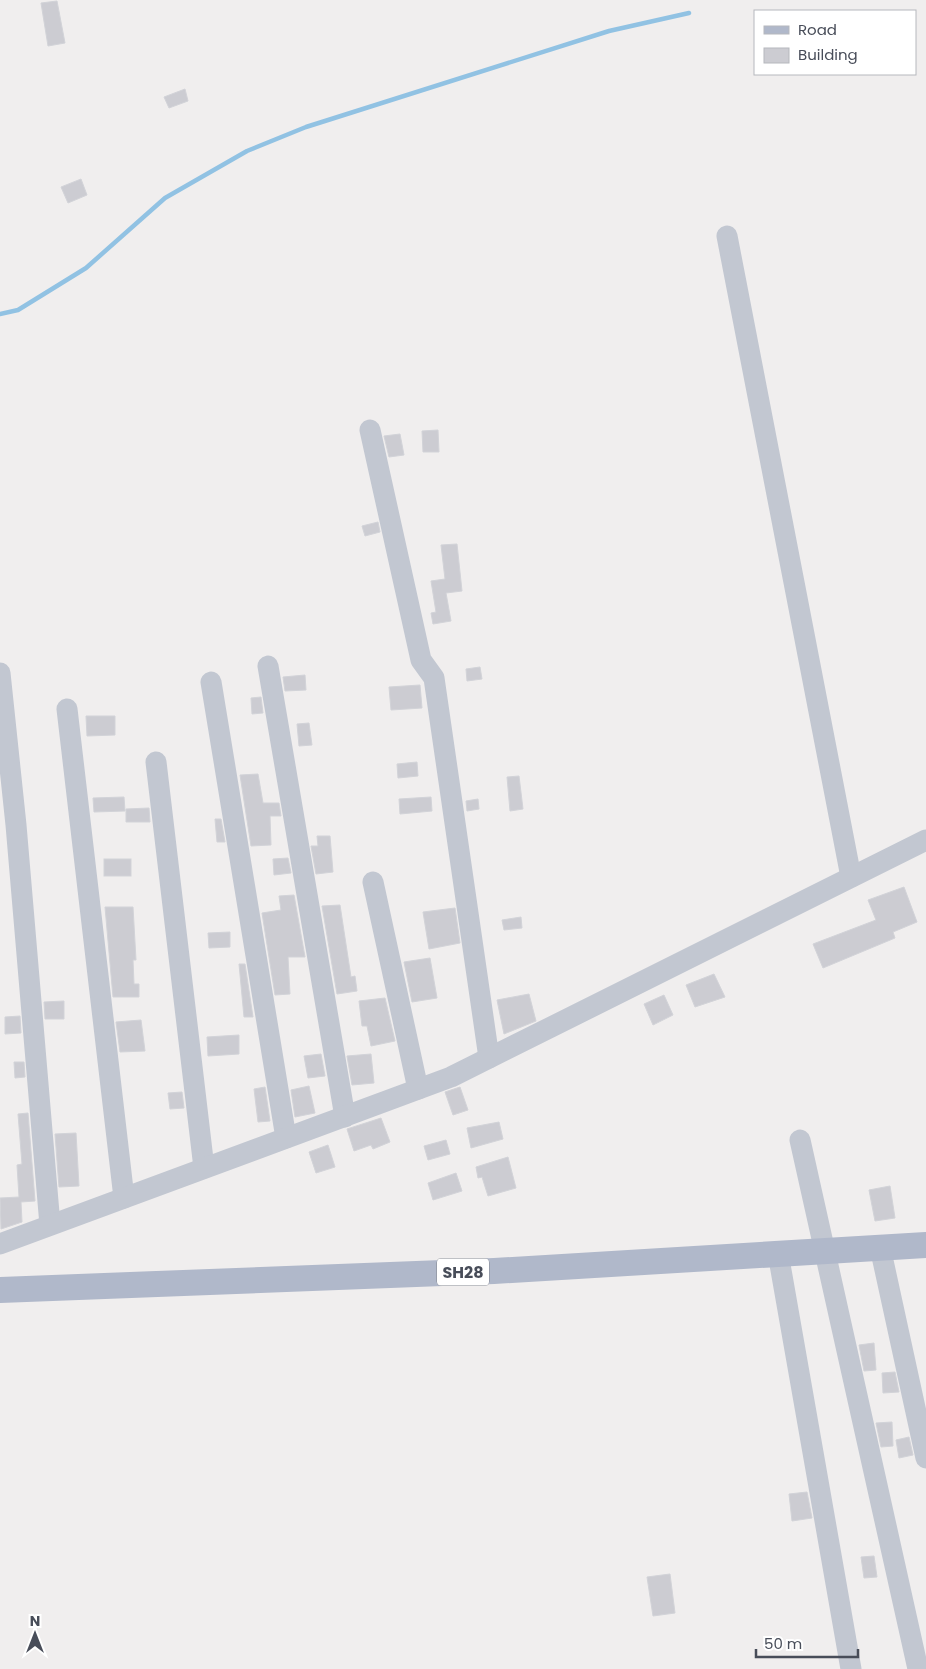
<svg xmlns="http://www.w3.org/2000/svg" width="926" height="1669" viewBox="0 0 926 1669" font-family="Poppins,sans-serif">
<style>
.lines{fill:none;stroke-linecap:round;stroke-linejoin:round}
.stream{stroke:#91c2e3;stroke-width:4.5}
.building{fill:#ccccd2;stroke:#d2d3d8}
.minor{stroke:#c2c7d1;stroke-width:21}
.major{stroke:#b0b8ca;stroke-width:26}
.labels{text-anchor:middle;stroke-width:5;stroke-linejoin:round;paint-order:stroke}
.shield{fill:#fff;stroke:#7f828b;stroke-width:1}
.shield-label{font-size:16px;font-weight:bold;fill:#484d59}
</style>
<rect width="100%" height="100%" fill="#f0eeee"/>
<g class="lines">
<path class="stream" d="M0,314L18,310L86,268L165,198L247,151L306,127L609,31L689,13"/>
</g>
<g class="building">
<path d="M57,1L65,43L48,46L41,3Z"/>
<path d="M185,89L188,101L169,108L164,97Z"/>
<path d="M81,179L87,195L68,203L61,187Z"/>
<path d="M438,430L439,452H423L422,431Z"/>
<path d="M400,434L404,455L389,457L384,436Z"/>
<path d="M378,522L380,532L365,536L362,526Z"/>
<path d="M457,544L462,591L446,593L451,621L433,624L431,613L436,612L431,581L445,579L441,545Z"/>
<path d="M480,667L482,679L467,681L466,669Z"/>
<path d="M305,675L306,690L285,691L283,677Z"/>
<path d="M420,685L422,708L391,710L389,687Z"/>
<path d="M261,697L263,713L252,714L251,698Z"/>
<path d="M86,716H115V735L87,736Z"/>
<path d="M309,723L312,745L299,746L297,724Z"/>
<path d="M417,762L418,776L398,778L397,764Z"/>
<path d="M258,774L263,803H279L281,816H270L271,845L251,846L240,775Z"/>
<path d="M519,776L523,809L510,811L507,777Z"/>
<path d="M124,797L125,811L94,812L93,798Z"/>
<path d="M431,797L432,811L400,814L399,799Z"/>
<path d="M478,799L479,809L467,811L466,801Z"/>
<path d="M149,808L150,822H126V809Z"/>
<path d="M215,819H221L225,842H217Z"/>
<path d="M317,836H330L333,872L316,874L311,846H318Z"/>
<path d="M288,858L291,873L274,875L273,859Z"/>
<rect x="104" y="859" width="27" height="17"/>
<path d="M904,887L917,922L893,932L895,938L823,968L813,944L876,920L868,900Z"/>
<path d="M294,895L305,957H288L290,994L275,995L262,913L281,910L279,896Z"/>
<path d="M340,905L351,977L355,976L357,991L337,994L322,906Z"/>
<path d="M105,907H133L136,960H133L134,984H139V997H113Z"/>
<path d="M455,908L460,943L429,949L423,912Z"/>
<path d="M521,917L522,928L504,930L502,920Z"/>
<path d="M230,932V947L209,948L208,933Z"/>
<path d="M430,958L437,998L412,1002L404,962Z"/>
<path d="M239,964H245L253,1017H244Z"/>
<path d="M714,974L725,997L695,1007L686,985Z"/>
<path d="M529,994L536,1021L504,1034L497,1000Z"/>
<path d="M664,995L673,1015L653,1025L644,1004Z"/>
<path d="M385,998L395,1041L371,1046L367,1026H362L359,1001Z"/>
<path d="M64,1001V1019H45L44,1002Z"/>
<path d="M20,1016L21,1033L5,1034V1017Z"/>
<path d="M141,1020L145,1051L120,1052L116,1022Z"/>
<path d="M239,1035V1054L208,1056L207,1037Z"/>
<path d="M321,1054L325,1076L308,1078L304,1056Z"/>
<path d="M371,1054L374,1083L352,1085L347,1056Z"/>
<path d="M14,1062H24L25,1077L15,1078Z"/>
<path d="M309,1086L315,1113L295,1117L291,1090Z"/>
<path d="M265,1087L270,1121L258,1122L254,1089Z"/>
<path d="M460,1087L468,1110L453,1115L445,1092Z"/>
<path d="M182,1092L184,1108L170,1109L168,1093Z"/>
<path d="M28,1113L35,1201L21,1202L22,1222L1,1229L0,1198L19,1197L17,1165L22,1164L18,1114Z"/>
<path d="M381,1118L390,1142L373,1149L371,1145L354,1151L347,1129Z"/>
<path d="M499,1122L503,1139L471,1148L467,1128Z"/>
<path d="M76,1133L79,1186L59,1187L55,1134Z"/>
<path d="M446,1140L450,1154L428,1160L424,1146Z"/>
<path d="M328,1145L335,1167L316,1173L309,1152Z"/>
<path d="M508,1157L516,1188L488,1196L482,1177L478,1178L476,1167Z"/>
<path d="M456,1173L462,1191L433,1200L428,1183Z"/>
<path d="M890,1186L895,1218L875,1221L869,1190Z"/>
<path d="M874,1343L876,1370L864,1371L859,1345Z"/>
<path d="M895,1372L899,1392L883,1393L882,1373Z"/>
<path d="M892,1422L893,1446L881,1447L876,1423Z"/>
<path d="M909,1437L913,1455L899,1458L896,1440Z"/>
<path d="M807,1492L812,1518L792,1521L789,1494Z"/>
<path d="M874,1556L877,1577L864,1578L861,1557Z"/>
<path d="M670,1574L675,1613L653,1616L647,1577Z"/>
</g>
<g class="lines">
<g class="minor">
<path d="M727,236L851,877"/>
<path d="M370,430L421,660L434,678L489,1058"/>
<path d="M268,666L345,1117"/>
<path d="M0,673L16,825L50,1225"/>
<path d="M211,682L286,1138"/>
<path d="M67,709L124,1198"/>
<path d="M156,762L204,1168"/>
<path d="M373,882L418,1089"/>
<path d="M800,1140L918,1669"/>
<path d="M0,1244L451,1077L926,840"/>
<path d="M880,1247L926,1458"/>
<path d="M778,1253L851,1669"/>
</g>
<path class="major" d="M0,1290L494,1271L926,1245"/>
</g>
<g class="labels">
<rect class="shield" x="437" y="1258.5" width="52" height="27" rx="4"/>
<g class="shield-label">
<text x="463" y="1278">SH28</text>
</g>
</g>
<rect x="754" y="10" width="162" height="65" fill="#ffffff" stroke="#b6b8bd"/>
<rect x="764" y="26" width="25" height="8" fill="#b0b8ca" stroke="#b6b8bd"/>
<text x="798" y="35" font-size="15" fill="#484d59">Road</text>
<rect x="764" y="48" width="25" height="15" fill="#ccccd2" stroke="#b6b8bd"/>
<text x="798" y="60" font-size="15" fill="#484d59">Building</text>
<g transform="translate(35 1634)" stroke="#ffffff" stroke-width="4" paint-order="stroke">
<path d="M0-4L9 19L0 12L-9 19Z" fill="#484d59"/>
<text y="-8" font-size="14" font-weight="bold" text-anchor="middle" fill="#484d59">N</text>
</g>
<path d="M756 1649v8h102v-8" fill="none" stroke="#484d59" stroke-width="2.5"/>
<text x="764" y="1649" font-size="15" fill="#484d59" stroke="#ffffff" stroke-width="4" paint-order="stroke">50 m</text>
</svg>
